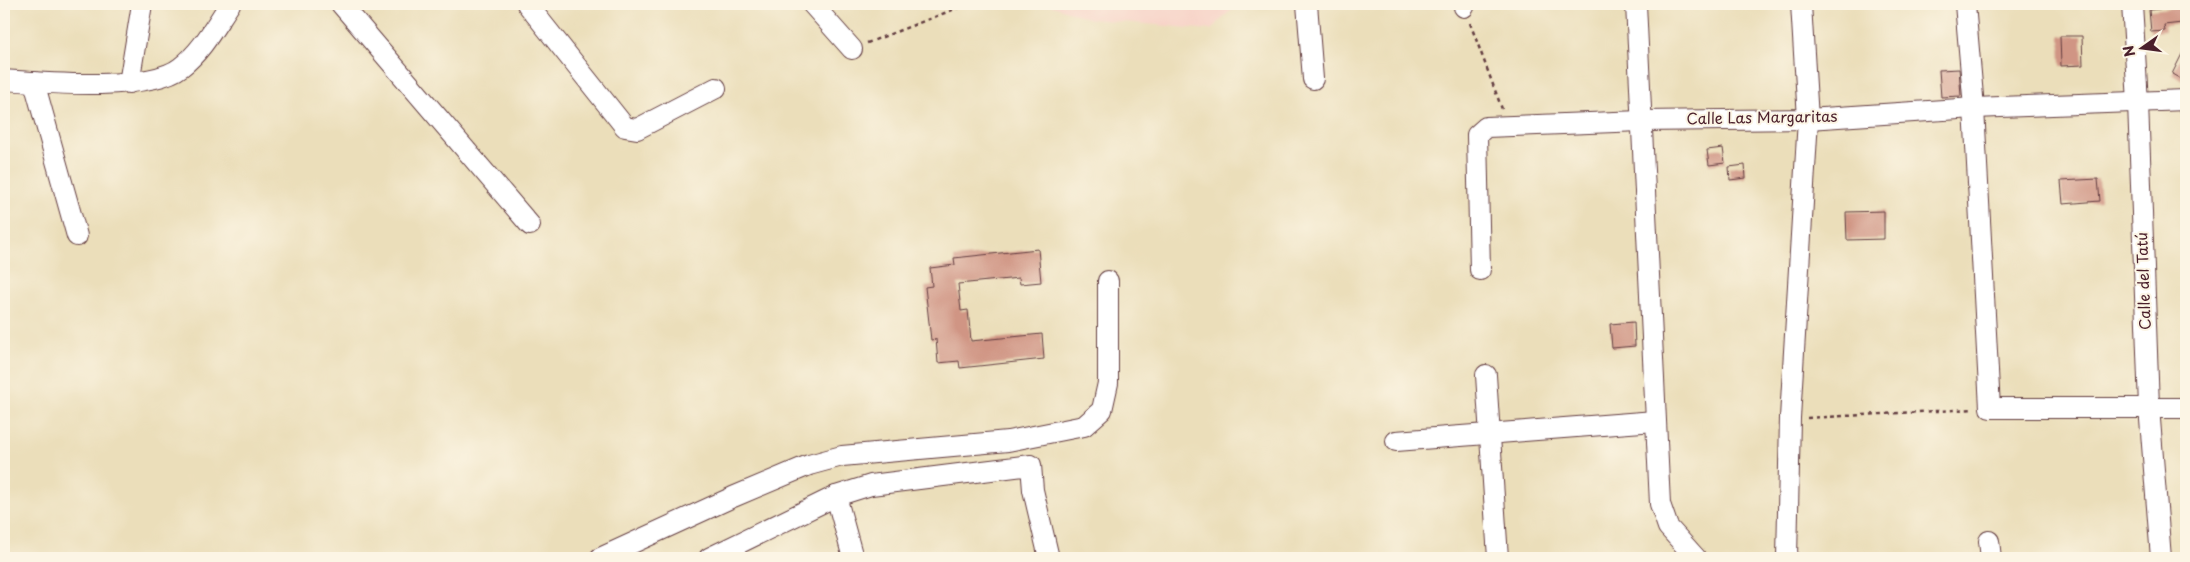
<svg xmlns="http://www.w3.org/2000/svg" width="2190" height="562" viewBox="0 0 2190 562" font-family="'Playpen Sans',sans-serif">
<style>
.built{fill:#f7d1c6}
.building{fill:#d09584}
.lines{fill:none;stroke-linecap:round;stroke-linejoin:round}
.minor-casing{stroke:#623c40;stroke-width:22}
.path{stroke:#623c40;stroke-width:2.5;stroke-dasharray:4 4;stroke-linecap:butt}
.minor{stroke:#fff;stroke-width:20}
.labels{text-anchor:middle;stroke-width:4;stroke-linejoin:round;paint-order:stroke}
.street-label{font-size:15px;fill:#4a1f2b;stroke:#fcf5e5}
</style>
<rect width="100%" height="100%" fill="#fcf5e5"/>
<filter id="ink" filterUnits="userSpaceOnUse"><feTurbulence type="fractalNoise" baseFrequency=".02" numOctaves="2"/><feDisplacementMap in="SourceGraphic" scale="10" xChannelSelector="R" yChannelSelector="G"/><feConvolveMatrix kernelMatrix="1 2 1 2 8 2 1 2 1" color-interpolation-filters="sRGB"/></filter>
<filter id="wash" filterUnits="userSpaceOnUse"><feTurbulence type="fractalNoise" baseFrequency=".0096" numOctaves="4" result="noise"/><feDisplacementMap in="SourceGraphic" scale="20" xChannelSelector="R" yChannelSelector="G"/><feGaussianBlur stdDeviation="1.12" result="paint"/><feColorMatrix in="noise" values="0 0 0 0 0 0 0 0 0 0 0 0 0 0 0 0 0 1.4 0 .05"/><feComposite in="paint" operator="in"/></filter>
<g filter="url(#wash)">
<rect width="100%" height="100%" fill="#ebdeba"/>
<path class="built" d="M1047,4H1237L1211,30L1091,19Z"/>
<g id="blocks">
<g class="building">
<path d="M2181,7L2182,23L2164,25L2165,31L2151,32L2149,10Z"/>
<path d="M2060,36H2082L2083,65L2061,66Z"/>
<path d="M2186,46V82L2172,74Z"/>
<path d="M1959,69L1961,96L1941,97L1939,70Z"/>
<path d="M1723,148L1725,163L1709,165L1707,150Z"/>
<path d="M1745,165L1746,178L1730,180L1729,167Z"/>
<path d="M2098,179L2100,201L2063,204L2061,181Z"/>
<path d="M1884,211V239L1847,240L1846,212Z"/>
<path d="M1038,249L1041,282L1020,284L1019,278L958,284L961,311L968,310L971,341L1042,334L1044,359L960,368L959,361L938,363L936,339L931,340L925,287L932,286L930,268L955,265L954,258Z"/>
<path d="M1634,322L1635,346L1612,348L1610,324Z"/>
</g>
</g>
</g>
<g filter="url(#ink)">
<use href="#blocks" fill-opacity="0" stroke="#623c40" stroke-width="1"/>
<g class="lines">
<defs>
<g id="minor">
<path d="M341,4L530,225"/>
<path d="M527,4L625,127L637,129L716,88"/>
<path d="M812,4L852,49"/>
<path d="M1307,4L1313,79"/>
<path d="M1464,4V7"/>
<path d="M1636,4L1660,504L1668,527L1696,558"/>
<path d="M1965,4L1974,108L1990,408H2186"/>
<path d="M2132,4L2138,102L2149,407L2161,558"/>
<path d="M4,80C45,83 150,92 181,67C202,51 215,26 230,4"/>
<path d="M34,82L77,236"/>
<path d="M129,83L142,4"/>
<path d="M1480,270L1477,135L1486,127L1641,121L1808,119L1974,108L2186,100"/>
<path d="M1486,375L1498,558"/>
<path d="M1396,441L1655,421"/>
<path d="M836,496L853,558"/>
<path d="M1989,541L1991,558"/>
<path d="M600,558L733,497L809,465L842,456L1008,441L1084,426L1102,410L1108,383V281"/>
<path d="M709,558L836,496L871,485L1031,465L1033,490L1049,558"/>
<path d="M1787,558L1790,418L1808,119L1801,4"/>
</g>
</defs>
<use href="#minor" class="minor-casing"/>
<g class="path">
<path d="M1470,23L1502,109"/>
<path d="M867,43L968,4"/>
<path d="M1807,418L1974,409"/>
</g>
<use href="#minor" class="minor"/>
</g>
</g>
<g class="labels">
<g class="street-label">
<text transform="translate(1762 118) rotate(-1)" y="5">Calle Las Margaritas</text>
<text transform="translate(2144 281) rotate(-92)" y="5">Calle del Tatú</text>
</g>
</g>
<rect width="2190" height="562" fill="none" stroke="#fcf5e5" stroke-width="20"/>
<g transform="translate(2142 48) rotate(256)" stroke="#fcf5e5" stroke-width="4" paint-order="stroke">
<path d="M0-4L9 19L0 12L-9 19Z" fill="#4a1f2b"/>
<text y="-8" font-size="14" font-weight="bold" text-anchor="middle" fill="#4a1f2b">N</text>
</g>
</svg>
